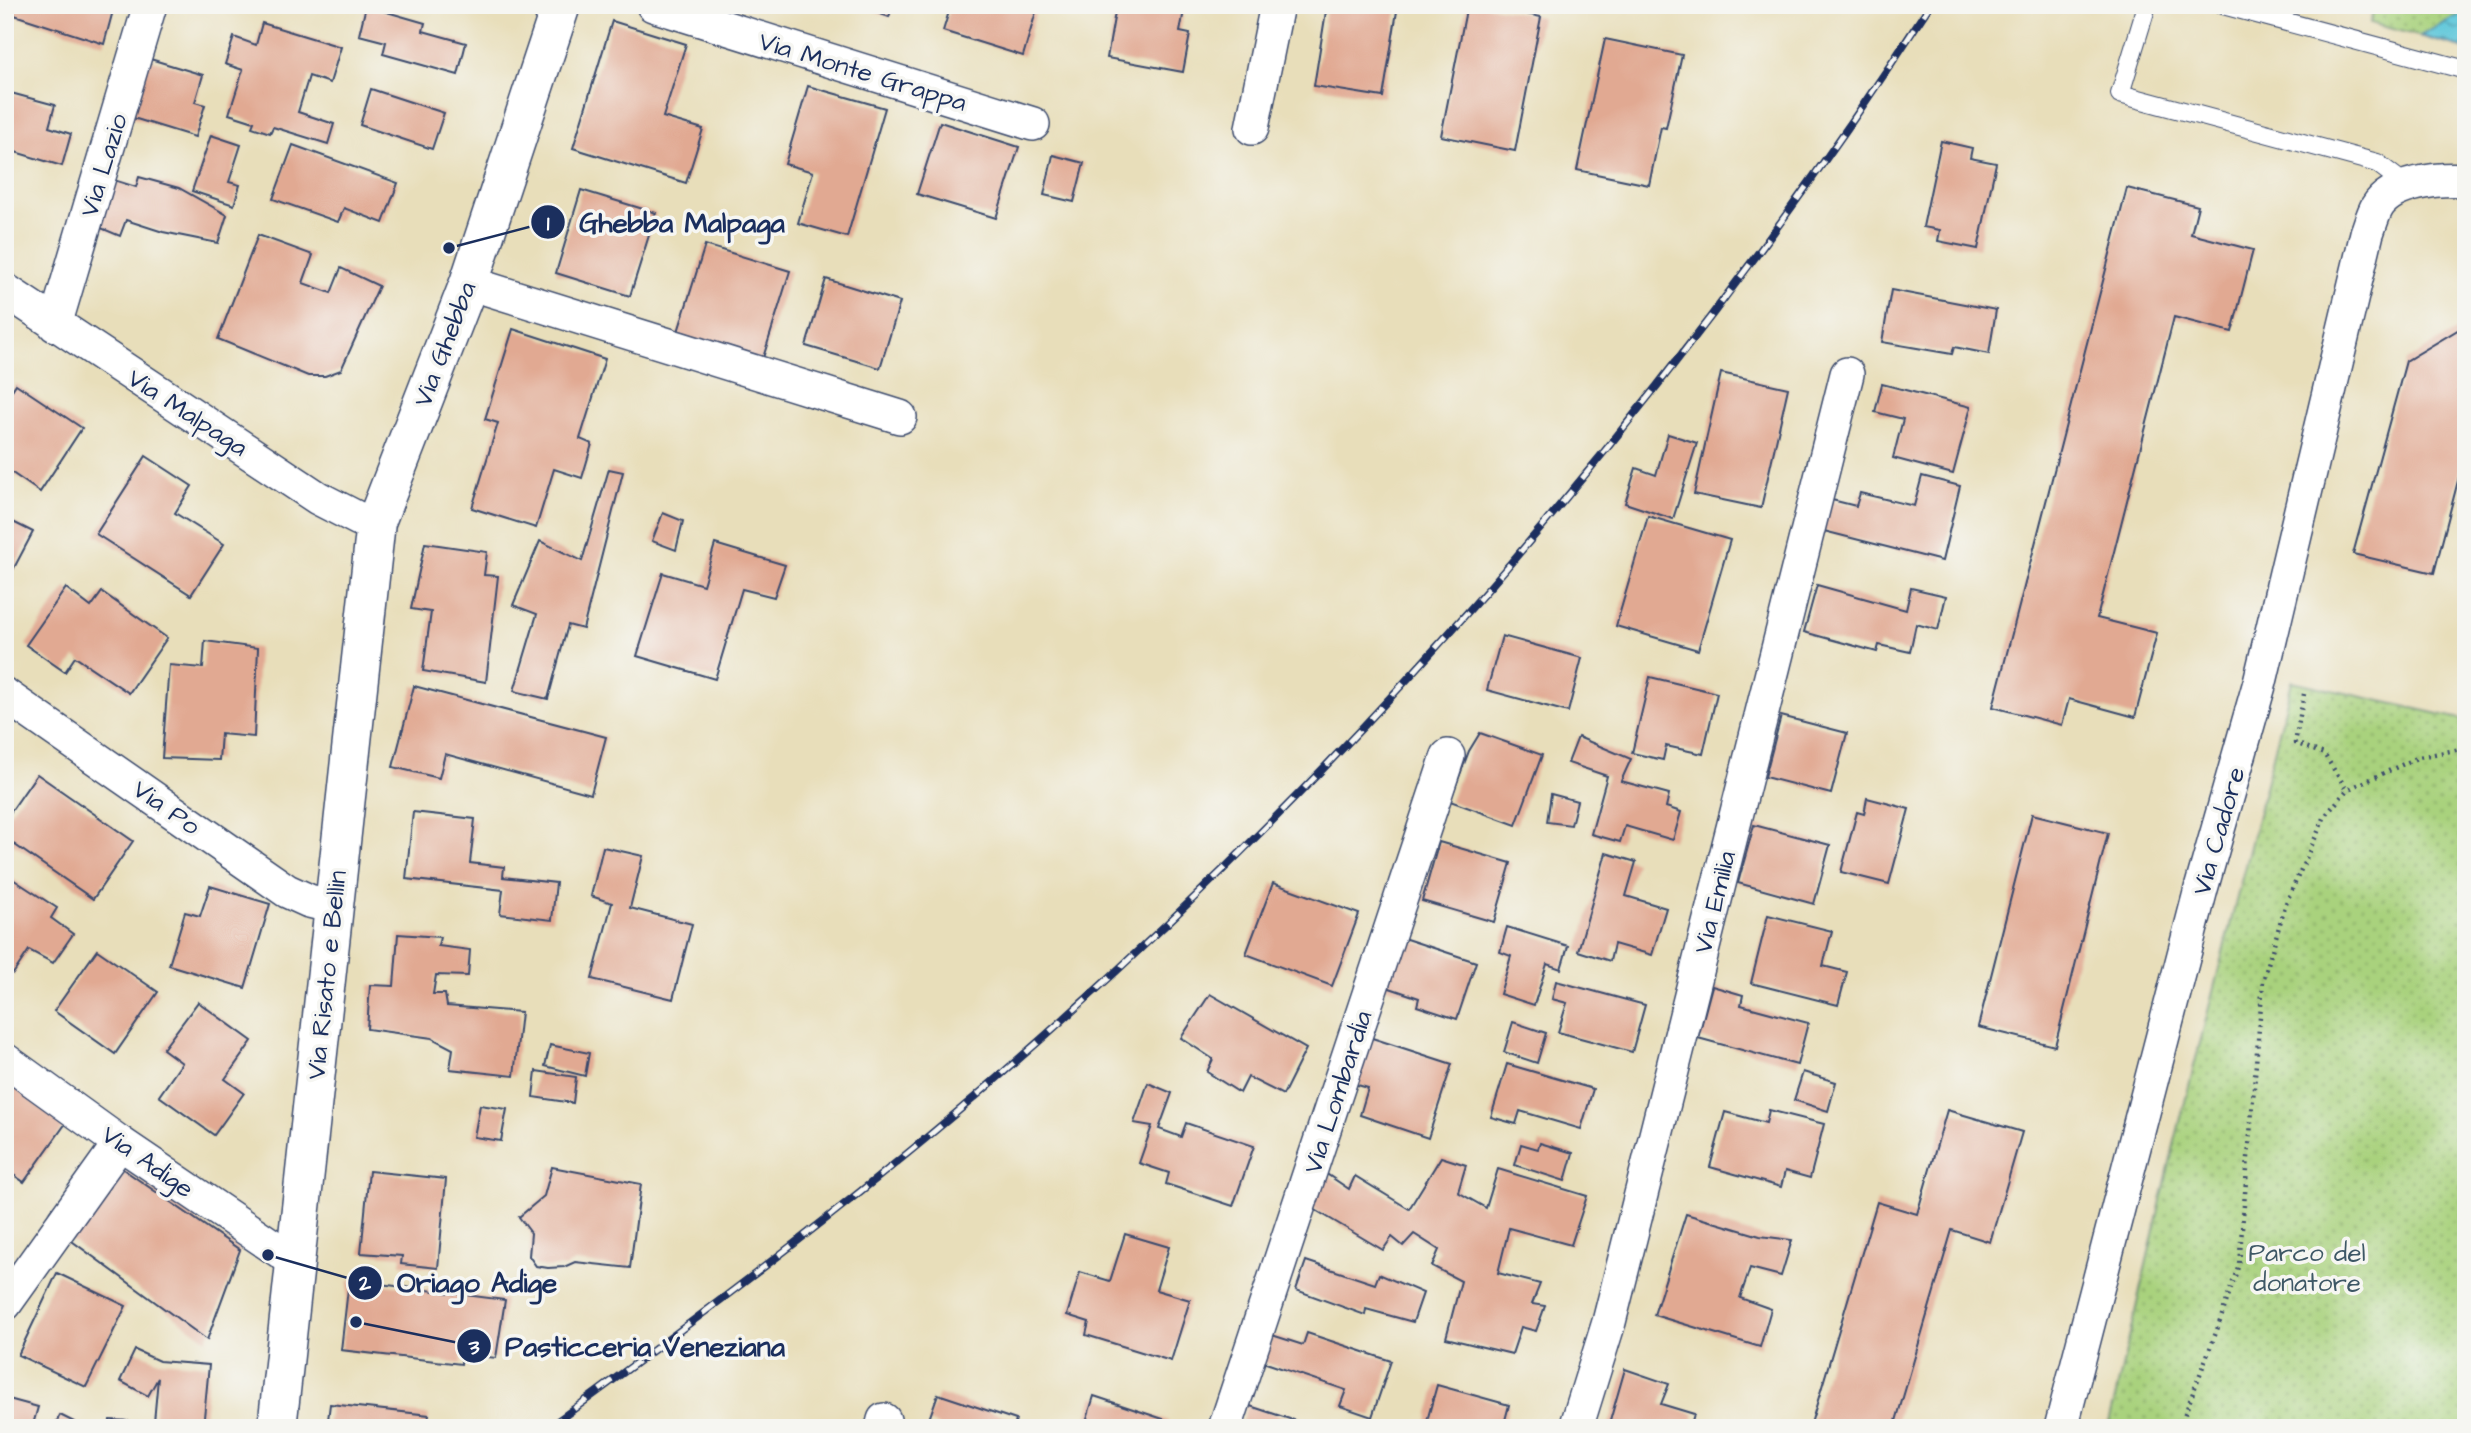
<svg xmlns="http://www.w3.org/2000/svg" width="2471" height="1433" viewBox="0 0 2471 1433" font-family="'Architects Daughter',sans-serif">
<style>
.park{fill:url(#park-dots);stroke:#62806e;stroke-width:2}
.water{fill:url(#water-waves);stroke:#3c7b9c;stroke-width:2}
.building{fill:#e1a992}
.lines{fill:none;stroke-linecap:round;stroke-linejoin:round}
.lane-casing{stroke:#3a496c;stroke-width:20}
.street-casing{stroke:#3a496c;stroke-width:36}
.secondary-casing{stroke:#3a496c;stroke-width:41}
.path{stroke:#3a496c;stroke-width:4.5;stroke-dasharray:2 5;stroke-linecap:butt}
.lane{stroke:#fff;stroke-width:18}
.street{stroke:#fff;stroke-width:33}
.secondary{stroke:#fff;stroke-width:38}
.rail-casing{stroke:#1b2f5e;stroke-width:8}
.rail{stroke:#f6f6f2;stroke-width:5;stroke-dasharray:16;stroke-linecap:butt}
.labels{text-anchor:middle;stroke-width:7;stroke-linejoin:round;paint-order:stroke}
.street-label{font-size:26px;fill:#1b2f5e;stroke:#f6f6f2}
.park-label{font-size:26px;fill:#3e5866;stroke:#f6f6f2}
.leader{fill:none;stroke:#1b2f5e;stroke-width:2.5}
.callout-dot{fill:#1b2f5e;stroke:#f6f6f2;stroke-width:2.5}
.mark-label{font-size:21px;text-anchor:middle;font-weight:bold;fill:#fff}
.callout-label{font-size:28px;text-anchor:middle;font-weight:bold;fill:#1b2f5e;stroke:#f6f6f2;stroke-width:7;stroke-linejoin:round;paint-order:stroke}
</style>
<defs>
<pattern id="park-dots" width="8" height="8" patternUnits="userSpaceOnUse" patternTransform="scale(1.75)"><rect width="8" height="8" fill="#a9d27d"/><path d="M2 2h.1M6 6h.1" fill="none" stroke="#89ab6a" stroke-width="1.8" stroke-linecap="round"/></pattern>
<pattern id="water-waves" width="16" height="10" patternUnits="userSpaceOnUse" patternTransform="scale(1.75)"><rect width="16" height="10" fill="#5ec7da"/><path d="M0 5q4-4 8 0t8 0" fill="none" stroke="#4da2b4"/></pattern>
</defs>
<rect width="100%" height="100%" fill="#f6f6f2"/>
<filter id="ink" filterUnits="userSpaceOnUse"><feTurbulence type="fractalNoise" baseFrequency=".0143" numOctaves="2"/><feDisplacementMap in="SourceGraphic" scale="14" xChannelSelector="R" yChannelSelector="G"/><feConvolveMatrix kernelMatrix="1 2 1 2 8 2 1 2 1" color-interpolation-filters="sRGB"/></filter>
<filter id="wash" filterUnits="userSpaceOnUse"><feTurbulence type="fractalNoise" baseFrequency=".00686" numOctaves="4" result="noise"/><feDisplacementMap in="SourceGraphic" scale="28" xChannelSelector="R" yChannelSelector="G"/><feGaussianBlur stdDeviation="1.57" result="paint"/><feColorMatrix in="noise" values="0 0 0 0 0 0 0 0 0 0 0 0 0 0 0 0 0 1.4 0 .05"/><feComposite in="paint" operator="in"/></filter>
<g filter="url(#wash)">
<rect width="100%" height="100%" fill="#e8deba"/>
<g class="park">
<path d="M2375,5H2466V49L2370,23Z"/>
<path d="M2292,681L2466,720V1428H2108L2173,1149Z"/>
</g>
<path class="water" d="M2466,11V49L2420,36Z"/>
<g id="blocks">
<g class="building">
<path d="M5,5H108L114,7L104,44L5,12Z"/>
<path d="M855,5H893L889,17Z"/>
<path d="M951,5H1038L1023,56L943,31Z"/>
<path d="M1108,5H1185L1180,32L1190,34L1183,72L1107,58L1115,12L1107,11Z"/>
<path d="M1327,5H1398L1383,97L1314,86Z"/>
<path d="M1467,5H1484L1541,17L1515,151L1441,136Z"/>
<path d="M366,6L425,23L423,31L466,43L458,75L383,54L386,42L359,35Z"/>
<path d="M612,21L686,44L663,117L703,129L686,183L573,148Z"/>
<path d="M262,23L341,47L330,83L309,76L298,112L334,124L328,144L273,127L270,133L252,127L254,122L229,114L243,70L225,64L234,37L256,45Z"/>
<path d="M1605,39L1682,55L1666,128L1661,127L1649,185L1577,170Z"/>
<path d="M147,58L203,75L195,102L205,105L195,137L130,117Z"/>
<path d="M808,86L885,108L847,237L798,223L813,172L785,164Z"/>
<path d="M371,89L444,113L432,149L360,125Z"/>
<path d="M11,93L55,105L49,127L71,134L62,166L5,149V112Z"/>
<path d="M940,122L1019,147L996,218L917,194Z"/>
<path d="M211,135L241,145L229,182L240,185L234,205L192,191Z"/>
<path d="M1941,141L1972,148L1970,158L1996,163L1978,249L1938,241L1940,230L1923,227Z"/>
<path d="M293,145L398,183L383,223L344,208L338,222L273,199Z"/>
<path d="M1053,155L1084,163L1074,202L1044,195Z"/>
<path d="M104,177L136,187L139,177L179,188L227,215L218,243L163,232L126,220L120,236L89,223Z"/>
<path d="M2127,188L2198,206L2191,234L2253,250L2232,332L2174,317L2097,618L2157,633L2135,717L2069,699L2062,725L1993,707Z"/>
<path d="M581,190L656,213L630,296L556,273Z"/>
<path d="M258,235L313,255L303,283L331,293L341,268L379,286L341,370L325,376H308L218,339Z"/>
<path d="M705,245L790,271L762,361L677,335Z"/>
<path d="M826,279L900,302L880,368L806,346Z"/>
<path d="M1891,290L1996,310L1989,354L1954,347L1952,354L1882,342Z"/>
<path d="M2466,325V450L2434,573L2353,554L2406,361Z"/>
<path d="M513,329L605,359L580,439L592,444L582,478L554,469L536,528L472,508L498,423L485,419Z"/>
<path d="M1721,373L1788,388L1761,508L1694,494Z"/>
<path d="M16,384L82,428L40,492L5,468V401Z"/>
<path d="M1882,384L1971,407L1953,474L1893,458L1903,419L1875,412Z"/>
<path d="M1668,434L1697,443L1673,519L1625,503L1636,468L1656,475Z"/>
<path d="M146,456L192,486L175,513L224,544L191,595L96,534Z"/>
<path d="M609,469L623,472L583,629L568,625L548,699L514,691L537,614L513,605L540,541L582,561Z"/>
<path d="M1922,476L1960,486L1942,561L1820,530L1828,499L1856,506L1860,493L1914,506Z"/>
<path d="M663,513L683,521L676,550L652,541Z"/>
<path d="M1648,516L1730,540L1698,650L1616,626Z"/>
<path d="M5,518L33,532L5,585Z"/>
<path d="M425,543L487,552L484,575L498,576L486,682L423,671L431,612L411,609Z"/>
<path d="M715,544L785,565L774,597L742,589L715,679L637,656L663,573L703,585Z"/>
<path d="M1817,585L1906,610L1911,588L1946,596L1938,630L1916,624L1910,652L1879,645L1877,652L1804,632Z"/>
<path d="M66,588L91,607L102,592L167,638L129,693L75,657L65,672L26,645Z"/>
<path d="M1502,636L1582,658L1568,712L1487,690Z"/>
<path d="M205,641L258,648L254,737L221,734L219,760L162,758L169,665L203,668Z"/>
<path d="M1650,677L1717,693L1703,754L1666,746L1663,760L1632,753Z"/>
<path d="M414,686L606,737L591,794L445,754L439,778L393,767Z"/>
<path d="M1781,716L1847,733L1831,794L1765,777Z"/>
<path d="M1480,733L1542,755L1516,825L1450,801L1469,751Z"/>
<path d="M1578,737L1631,759L1621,781L1669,794L1666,807L1681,812L1673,840L1625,826L1620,842L1591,834L1607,776L1568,763Z"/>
<path d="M37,774L133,841L93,899L5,838V820Z"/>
<path d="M1551,794L1577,801L1571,825L1547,822Z"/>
<path d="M1867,798L1909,809L1889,884L1841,872L1857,812L1864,814Z"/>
<path d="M413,812L475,819L470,863L504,867L503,877L556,883L552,920L500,914L503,890L406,879Z"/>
<path d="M2032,814L2108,833L2055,1046L1978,1027Z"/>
<path d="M1754,825L1830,845L1814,904L1738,883Z"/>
<path d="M1439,842L1511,863L1494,922L1422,901Z"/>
<path d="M603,847L643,856L630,908L692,924L673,999L592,979L612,903L591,896Z"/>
<path d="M1606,853L1636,862L1626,896L1666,908L1652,955L1614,944L1610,961L1578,951Z"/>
<path d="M5,874L57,908L51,918L73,934L53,963L29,950L13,974L5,969Z"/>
<path d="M1273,883L1359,914L1332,986L1246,954Z"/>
<path d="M210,886L270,904L245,988L169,965L185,912L200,916Z"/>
<path d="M1768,915L1832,931L1823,966L1847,972L1838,1005L1751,983Z"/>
<path d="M1507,927L1568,946L1561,969L1547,964L1534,1005L1500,994L1511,956L1500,952Z"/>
<path d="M398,934L440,937L438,946L470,950L468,976L436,975L433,994H445L447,1006L521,1012L514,1076L450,1069L453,1049L432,1038L367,1029L370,985L394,986Z"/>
<path d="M1397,936L1476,962L1457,1019L1417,1006L1419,998L1381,985Z"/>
<path d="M97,950L158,992L115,1054L54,1011Z"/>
<path d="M1556,981L1645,1005L1632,1052L1558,1032L1567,1003L1552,999Z"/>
<path d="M1712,986L1743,995L1741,1005L1808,1023L1797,1065L1698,1038Z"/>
<path d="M1210,994L1306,1049L1283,1095L1248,1077L1240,1093L1207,1072L1213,1059L1181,1038Z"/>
<path d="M198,1002L252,1041L225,1079L244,1093L214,1135L159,1096L182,1063L163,1049Z"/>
<path d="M1513,1022L1546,1033L1537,1063L1504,1052Z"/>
<path d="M1369,1037L1452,1064L1428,1138L1360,1115L1368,1088L1354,1084Z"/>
<path d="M550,1045L589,1053L585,1076L545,1066Z"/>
<path d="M1507,1064L1593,1089L1581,1129L1520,1111L1516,1124L1491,1117Z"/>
<path d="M536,1071L576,1077L573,1103L533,1097Z"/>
<path d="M1803,1072L1836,1082L1828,1111L1794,1100Z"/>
<path d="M5,1081L66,1123L24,1182L5,1169Z"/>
<path d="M1148,1083L1172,1093L1159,1129L1181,1137L1186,1123L1254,1146L1233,1206L1166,1184L1169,1173L1139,1163L1152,1126L1134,1123Z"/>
<path d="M480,1105L507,1109L501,1141L474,1137Z"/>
<path d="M1769,1110L1824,1124L1810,1178L1785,1171L1781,1187L1710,1167L1725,1112L1766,1123Z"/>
<path d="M1947,1110L2022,1132L1990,1242L1952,1230L1894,1428L1810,1427L1877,1202L1917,1214Z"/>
<path d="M1540,1143L1573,1153L1565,1181L1515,1165L1521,1144L1538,1149Z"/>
<path d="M1441,1157L1466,1165L1458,1192L1486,1208L1498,1169L1587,1196L1571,1245L1509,1228L1498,1273L1540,1284L1532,1304L1545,1306L1536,1331L1521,1327L1512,1354L1446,1338L1461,1281L1432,1266L1439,1250L1414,1234L1403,1246L1392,1237L1383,1250L1307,1205L1325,1173L1349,1189L1355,1176L1409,1209Z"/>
<path d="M117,1165L240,1250L207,1340L65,1236Z"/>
<path d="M552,1167L641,1184L630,1268L575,1262L564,1267L548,1268L536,1266L529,1256L531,1233L519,1217L544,1196Z"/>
<path d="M369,1171L446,1179L438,1268L401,1264L402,1256L361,1253Z"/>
<path d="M1686,1214L1760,1236L1792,1240L1781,1276L1750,1268L1740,1298L1771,1309L1760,1347L1654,1315Z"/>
<path d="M1125,1234L1169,1247L1156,1290L1190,1300L1171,1361L1086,1335L1089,1322L1067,1315L1080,1272L1110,1281Z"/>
<path d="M1306,1261L1375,1284L1379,1274L1423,1293L1413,1322L1366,1309L1365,1315L1296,1290Z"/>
<path d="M57,1273L126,1306L86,1387L18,1355Z"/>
<path d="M349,1280L505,1300L496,1358L462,1354L461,1364L341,1350Z"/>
<path d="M1307,1333L1391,1361L1372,1417L1340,1406L1346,1390L1263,1362L1272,1335L1303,1345Z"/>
<path d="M135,1350L159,1361L209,1365L203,1428H109L110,1420L154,1422L158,1378L148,1396L120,1381Z"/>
<path d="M1625,1369L1669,1384L1661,1404L1694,1414L1690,1428H1608Z"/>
<path d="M1437,1385L1509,1405L1503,1428H1425Z"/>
<path d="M938,1394L1016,1420L1014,1428H938L939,1426L928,1422Z"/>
<path d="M1094,1396L1169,1421L1167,1428H1084Z"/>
<path d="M5,1398L38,1407L32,1428H5Z"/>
<path d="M330,1404L429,1415L427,1428H327Z"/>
<path d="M1247,1405L1314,1427V1428H1240Z"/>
<path d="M60,1415L78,1424L76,1428H53Z"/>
</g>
</g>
</g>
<g filter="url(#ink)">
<use href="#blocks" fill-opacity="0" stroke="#3a496c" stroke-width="2"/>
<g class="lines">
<defs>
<g id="lane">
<path d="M2147,5L2120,94L2377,163L2406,185"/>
<path d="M2223,5L2466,70"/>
</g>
<g id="street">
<path d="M653,5L1033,124"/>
<path d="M1252,128L1277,5"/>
<path d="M469,283L900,417"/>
<path d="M5,290L318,498L359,519L376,522"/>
<path d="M55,325L150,5"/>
<path d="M5,695L287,891L309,901L334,907"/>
<path d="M5,1060L120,1143L293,1260"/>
<path d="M5,1304L120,1143"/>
<path d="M882,1428L884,1420"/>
<path d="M1225,1428L1448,756"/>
<path d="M1576,1428L1609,1322L1847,374"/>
<path d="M2061,1428L2201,889L2260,682L2367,233C2370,225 2373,214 2377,207C2392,182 2440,178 2466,180"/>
</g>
<path id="secondary" d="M277,1428L376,522L469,283L561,5"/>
</defs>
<use href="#lane" class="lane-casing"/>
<use href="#street" class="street-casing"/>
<use href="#secondary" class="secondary-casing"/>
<g class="path">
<path d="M2304,694L2295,743L2324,754L2347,790"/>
<path d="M2182,1428L2184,1416L2217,1330L2239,1264L2263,981L2286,903L2325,816L2347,790L2419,757L2466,748"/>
</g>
<use href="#lane" class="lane"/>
<use href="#street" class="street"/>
<use href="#secondary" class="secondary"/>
<defs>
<path id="rail" d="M548,1428C694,1321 838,1214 976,1096C1344,781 1666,411 1930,5"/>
</defs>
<use href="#rail" class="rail-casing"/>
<use href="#rail" class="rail"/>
</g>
</g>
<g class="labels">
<g class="street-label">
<text transform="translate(863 71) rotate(17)" y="9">Via Monte Grappa</text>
<text transform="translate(103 165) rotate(-73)" y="9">Via Lazio</text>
<text transform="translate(444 344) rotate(-69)" y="9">Via Ghebba</text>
<text transform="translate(188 412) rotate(33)" y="9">Via Malpaga</text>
<text transform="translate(167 807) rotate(35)" y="9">Via Po</text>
<text transform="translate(2218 831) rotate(-74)" y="9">Via Cadore</text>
<text transform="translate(1714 902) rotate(-76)" y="9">Via Emilia</text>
<text transform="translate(326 975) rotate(-84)" y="9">Via Risato e Bellin</text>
<text transform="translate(1337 1092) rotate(-72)" y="9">Via Lombardia</text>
<text transform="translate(148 1161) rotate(35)" y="9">Via Adige</text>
</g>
<g class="park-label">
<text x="2307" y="1261">Parco del<tspan x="2307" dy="30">donatore</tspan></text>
</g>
</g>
<path class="leader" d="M449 248L548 222M268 1255L365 1283M356 1322L474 1346"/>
<g class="callout-dot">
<circle cx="449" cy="248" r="7"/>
<circle cx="268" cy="1255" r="7"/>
<circle cx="356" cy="1322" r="7"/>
<circle cx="548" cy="222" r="18"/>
<circle cx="365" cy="1283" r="18"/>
<circle cx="474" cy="1346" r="18"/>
</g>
<g class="mark-label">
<text x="548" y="230">1</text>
<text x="365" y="1290">2</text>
<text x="474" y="1354">3</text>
</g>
<g class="callout-label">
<text x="682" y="232">Ghebba Malpaga</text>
<text x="477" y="1292">Oriago Adige</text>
<text x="645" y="1356">Pasticceria Veneziana</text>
</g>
<rect width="2471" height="1433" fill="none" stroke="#f6f6f2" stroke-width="28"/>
</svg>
